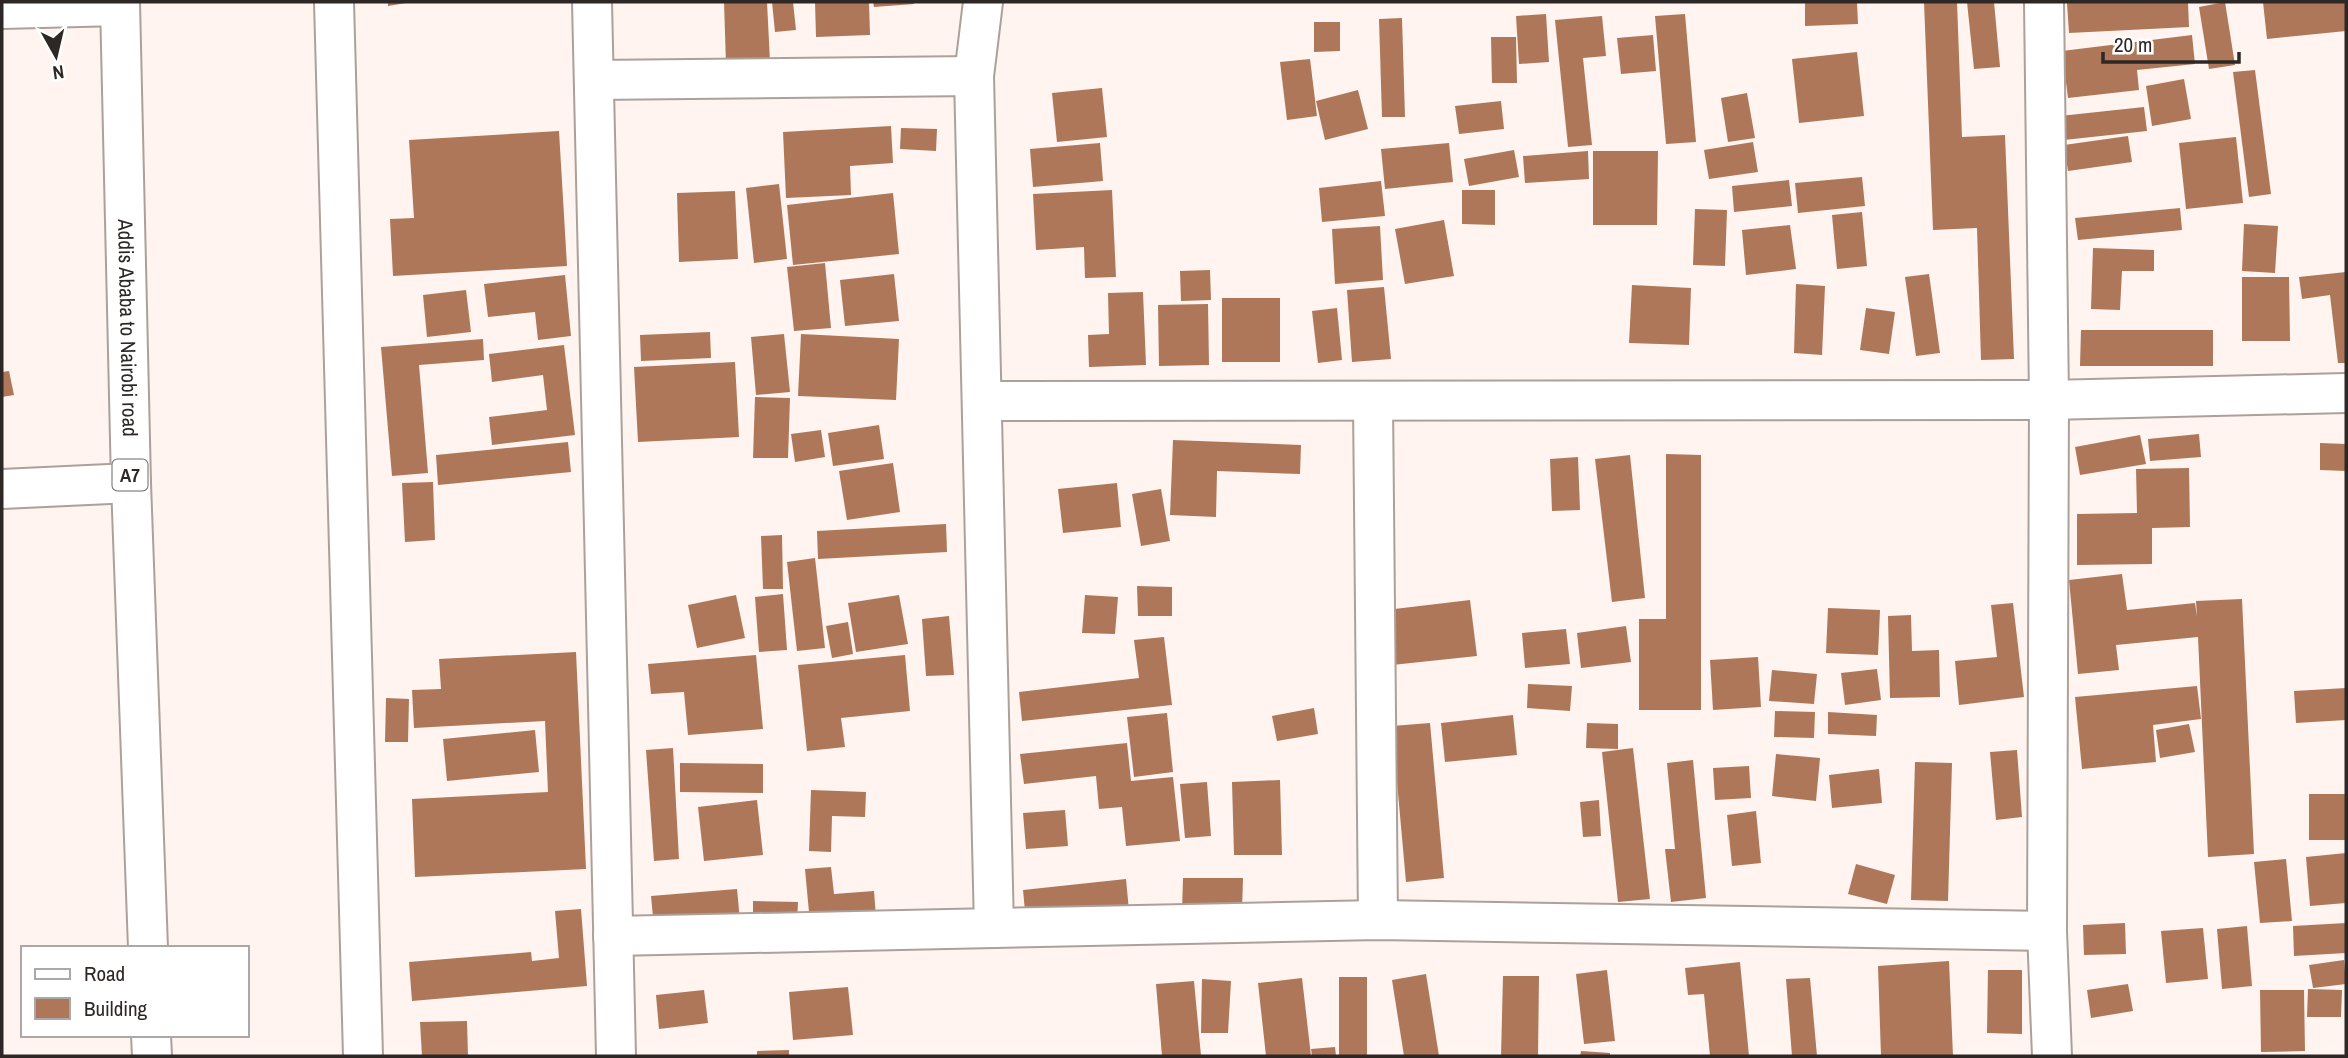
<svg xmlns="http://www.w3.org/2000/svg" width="2348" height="1058" viewBox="0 0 2348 1058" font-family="'Archivo Narrow',sans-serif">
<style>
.building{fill:#ae7759}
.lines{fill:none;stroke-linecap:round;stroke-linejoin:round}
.street-casing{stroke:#aca09a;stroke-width:42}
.highway-casing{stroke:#aca09a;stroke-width:42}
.street{stroke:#fff;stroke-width:38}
.highway{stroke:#fff;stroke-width:38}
.labels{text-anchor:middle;stroke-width:7;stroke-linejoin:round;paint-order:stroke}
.shield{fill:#fff;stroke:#6c6867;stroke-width:2}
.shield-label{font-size:19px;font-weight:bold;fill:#2d2826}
.street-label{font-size:21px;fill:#2d2826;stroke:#fff}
</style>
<rect width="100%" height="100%" fill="#fff4ef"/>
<g class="building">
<path d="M388,2H406V3L388,6Z"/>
<path d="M724,2H767L770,62L726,64Z"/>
<path d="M772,2H793L796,30L775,32Z"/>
<path d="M815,2H869L870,35L816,37Z"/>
<path d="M873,2H914V4L874,7Z"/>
<path d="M1805,2H1857L1858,24L1805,26Z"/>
<path d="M1924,2H1957L1962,137L2005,135L2014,359L1981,360L1977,228L1933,230Z"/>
<path d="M1967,2H1994L2000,67L1974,69Z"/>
<path d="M2188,2L2189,27L2069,33L2067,3Z"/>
<path d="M2225,2L2235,65L2209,69L2199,7Z"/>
<path d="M2263,2H2346V31L2267,39Z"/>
<path d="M1546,14L1549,62L1519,64L1516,16Z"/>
<path d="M1685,14L1696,142L1666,144L1655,16Z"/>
<path d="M1602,16L1606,56L1583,58L1592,145L1568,147L1555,20Z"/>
<path d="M1402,18L1405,117H1382L1379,19Z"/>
<path d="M1314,22H1340V51L1314,52Z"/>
<path d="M1653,35L1656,71L1621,74L1617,38Z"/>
<path d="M2192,35L2195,64L2137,70L2139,90L2068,98L2062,51Z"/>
<path d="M1491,37H1516L1517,83H1492Z"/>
<path d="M1857,52L1864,116L1799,123L1792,59Z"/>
<path d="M1310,59L1317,116L1287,120L1280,62Z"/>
<path d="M2255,70L2271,194L2249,197L2233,72Z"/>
<path d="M2184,79L2191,119L2152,126L2146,86Z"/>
<path d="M1102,88L1107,137L1057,142L1052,93Z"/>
<path d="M1358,90L1368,129L1325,140L1316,101Z"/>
<path d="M1747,93L1755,138L1728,142L1721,98Z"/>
<path d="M1501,101L1504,129L1459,134L1455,106Z"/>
<path d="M2144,107L2147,131L2064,140L2060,116Z"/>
<path d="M891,126L893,163L850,166L851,195L786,198L783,132Z"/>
<path d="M901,128L937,129L936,151L900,149Z"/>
<path d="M559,131L567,266L393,276L390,219L414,218L409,140Z"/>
<path d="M2128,136L2132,162L2068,171L2064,145Z"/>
<path d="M2236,137L2243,203L2186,209L2179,143Z"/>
<path d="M1753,142L1758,172L1709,179L1704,150Z"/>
<path d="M1100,143L1103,181L1033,187L1030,149Z"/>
<path d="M1449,143L1453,182L1385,189L1381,149Z"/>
<path d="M1514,150L1519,177L1469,186L1464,159Z"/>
<path d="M1588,151L1589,179L1525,183L1523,156Z"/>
<path d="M1593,151H1658L1657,225H1593Z"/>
<path d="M1862,177L1865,206L1798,213L1795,183Z"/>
<path d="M1789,180L1792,206L1734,212L1732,186Z"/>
<path d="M1381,181L1385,216L1322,222L1319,188Z"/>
<path d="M779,184L787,259L754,263L746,188Z"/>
<path d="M1112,190L1116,277L1085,278L1084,247L1036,250L1033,194Z"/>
<path d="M1462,190H1495V225L1462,224Z"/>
<path d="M735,191L738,259L679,262L677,193Z"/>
<path d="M893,193L899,254L793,265L787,205Z"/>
<path d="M2180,208L2182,230L2078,240L2075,218Z"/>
<path d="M1695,209L1727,210L1725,266L1693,265Z"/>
<path d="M1862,212L1867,266L1837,269L1832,215Z"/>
<path d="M1444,220L1454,276L1405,284L1395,229Z"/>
<path d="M2244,224L2278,226L2275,273L2242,271Z"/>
<path d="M1790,225L1796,269L1746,275L1742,230Z"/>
<path d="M1380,226L1383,280L1335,284L1332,229Z"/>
<path d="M2093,248L2154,250V271H2122L2120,310L2091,309Z"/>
<path d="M825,263L831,328L794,331L787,267Z"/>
<path d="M1210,270L1211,300L1181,301L1180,271Z"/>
<path d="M2346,272V363H2338L2330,295L2302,299L2299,277Z"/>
<path d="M894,274L899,321L845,326L840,280Z"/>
<path d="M1929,274L1940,353L1916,356L1905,277Z"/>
<path d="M565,275L571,336L538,340L535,312L488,317L484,284Z"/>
<path d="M2242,277H2289L2290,341H2242Z"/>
<path d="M1796,284L1825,286L1822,355L1794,353Z"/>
<path d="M1632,285L1691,288L1689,345L1629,343Z"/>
<path d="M1384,287L1391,359L1352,362L1347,290Z"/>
<path d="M466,290L471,332L427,337L423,295Z"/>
<path d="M1143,292L1146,365L1089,367L1088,335L1109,334L1108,293Z"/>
<rect x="1222" y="298" width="58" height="64"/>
<path d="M1208,304L1209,365L1159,366L1158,305Z"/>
<path d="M1337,308L1342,360L1318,363L1312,311Z"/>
<path d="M1866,308L1895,312L1889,354L1860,350Z"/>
<path d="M2081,330H2213V366H2080Z"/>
<path d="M710,332L711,358L641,361L640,335Z"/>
<path d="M784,334L790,392L756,395L751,337Z"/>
<path d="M801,334L899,339L896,400L798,396Z"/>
<path d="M483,339L484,360L419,365L428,473L392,476L381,347Z"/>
<path d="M564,345L575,435L492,445L489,417L547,410L543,375L492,382L489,354Z"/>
<path d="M735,362L739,437L638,442L634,367Z"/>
<path d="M9,371L14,395L2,397V372Z"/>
<path d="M755,397L790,398L788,458H753Z"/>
<path d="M879,425L884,459L833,466L828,433Z"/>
<path d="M821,430L825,457L795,462L791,434Z"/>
<path d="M2199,434L2201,457L2150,461L2148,439Z"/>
<path d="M2140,435L2146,464L2080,475L2075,447Z"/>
<path d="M1173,440L1301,445L1300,474L1217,471L1216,517L1170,515Z"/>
<path d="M568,442L571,472L438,485L436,455Z"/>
<path d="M2320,443L2346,444V471L2320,470Z"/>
<path d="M1666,454L1701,455V710H1639V619H1666Z"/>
<path d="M1630,455L1645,598L1612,602L1595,459Z"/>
<path d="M1578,457L1580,510L1552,511L1550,459Z"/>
<path d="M893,463L900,512L847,520L839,471Z"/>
<path d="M2189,468L2190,527L2152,528V564L2077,565V514L2137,513L2136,469Z"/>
<path d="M433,482L435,540L405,542L402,483Z"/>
<path d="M1117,483L1121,527L1063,533L1058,489Z"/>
<path d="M1161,489L1170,541L1141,546L1132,494Z"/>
<path d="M946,524L947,552L818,559L817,531Z"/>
<path d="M782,535L783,589H763L761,536Z"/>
<path d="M815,558L825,648L797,651L787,562Z"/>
<path d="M2122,574L2127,610L2195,603L2197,617L2196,601L2242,599L2254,854L2208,857L2198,637L2116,645L2119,670L2078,674L2069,580Z"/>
<path d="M1137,586L1172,587V616H1138Z"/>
<path d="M783,594L787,650L759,652L755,597Z"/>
<path d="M736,595L745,638L697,648L688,605Z"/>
<path d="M899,595L908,644L856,652L848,603Z"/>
<path d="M1085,595L1118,597L1115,634L1082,633Z"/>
<path d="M1470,600L1477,656L1392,665L1386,610Z"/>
<path d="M2013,603L2024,697L1959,705L1955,661L1997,657L1991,605Z"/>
<path d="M1828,608L1880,610L1878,655L1826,653Z"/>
<path d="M1911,615L1912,651L1939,650L1940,697L1890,698L1888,616Z"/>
<path d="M949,616L954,675L926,676L922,619Z"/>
<path d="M848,622L853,654L832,658L826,626Z"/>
<path d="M1626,626L1631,662L1581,668L1577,633Z"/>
<path d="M1566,629L1570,664L1525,668L1522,633Z"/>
<path d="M1164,637L1172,705L1022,721L1019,692L1139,678L1134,640Z"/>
<path d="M576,652L586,869L415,877L412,799L548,792L545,721L414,728L412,690L441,689L439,659Z"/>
<path d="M756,655L763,729L688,735L684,692L651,694L648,664Z"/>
<path d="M905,655L910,711L841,718L845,747L807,751L798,665Z"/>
<path d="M1758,657L1761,707L1713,710L1710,660Z"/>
<path d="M1877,669L1881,700L1845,705L1841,673Z"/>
<path d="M1772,670L1817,674L1814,704L1769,701Z"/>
<path d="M1528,684L1572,686L1570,711L1527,708Z"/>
<path d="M2197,686L2201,719L2153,725L2156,762L2082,769L2075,697Z"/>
<path d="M2346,688V720L2296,723L2294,691Z"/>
<path d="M386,698L409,699L408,742H385Z"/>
<path d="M1314,708L1318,734L1277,741L1272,716Z"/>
<path d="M1775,711L1815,712L1814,738L1774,737Z"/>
<path d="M1828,712L1877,715L1876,736L1828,734Z"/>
<path d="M1167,713L1173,772L1134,777L1127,717Z"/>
<path d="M1513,715L1517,755L1445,762L1441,723Z"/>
<path d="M1430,723L1444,878L1406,882L1392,726Z"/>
<path d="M1587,723L1618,724V749L1586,748Z"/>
<path d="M2189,724L2195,752L2160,758L2156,730Z"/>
<path d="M535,730L539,772L447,781L443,739Z"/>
<path d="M1127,743L1131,781L1173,777L1180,841L1126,846L1122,807L1099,809L1096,776L1024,784L1020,754Z"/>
<path d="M673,748L679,859L654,861L646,750Z"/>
<path d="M1633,748L1650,899L1618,902L1602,752Z"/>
<path d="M2017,750L2022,817L1996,820L1990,752Z"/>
<path d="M1776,754L1820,758L1816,801L1772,796Z"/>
<path d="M1693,760L1706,898L1671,902L1665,849H1675L1667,763Z"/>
<path d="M1915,762L1952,763L1948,901L1911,900Z"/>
<path d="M680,763L763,764V793L680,792Z"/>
<path d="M1749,766L1751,798L1715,800L1713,768Z"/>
<path d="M1879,769L1882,803L1832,808L1829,775Z"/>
<path d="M1280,780L1282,855H1234L1232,782Z"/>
<path d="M1207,782L1211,836L1185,838L1180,784Z"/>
<path d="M811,790L866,792L865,817L832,816L831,852L809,851Z"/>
<rect x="2309" y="794" width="37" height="46"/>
<path d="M757,800L763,855L704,861L698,807Z"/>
<path d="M1599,800L1601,836L1583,837L1580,802Z"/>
<path d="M1065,810L1068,846L1026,849L1023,813Z"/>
<path d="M1756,811L1761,863L1732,866L1727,815Z"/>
<path d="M2346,853V903L2310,906L2306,857Z"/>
<path d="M2286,859L2292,921L2260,923L2254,862Z"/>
<path d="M1856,864L1895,875L1887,904L1848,894Z"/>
<path d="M831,867L834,894L874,891L876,917L810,923L805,869Z"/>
<path d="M1183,878H1243L1242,911H1182Z"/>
<path d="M1126,879L1129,911L1026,922L1023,890Z"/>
<path d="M737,889L740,921L654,928L651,896Z"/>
<path d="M753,901L798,902L797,922L753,921Z"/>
<path d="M581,909L587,986L412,1001L409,962L531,952L532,961L559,958L555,911Z"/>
<path d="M2125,923L2126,954L2084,955L2083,925Z"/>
<path d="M2346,923V953L2294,956L2293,926Z"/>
<path d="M2247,926L2252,986L2222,989L2217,929Z"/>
<path d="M2203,928L2208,979L2166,983L2161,931Z"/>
<path d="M2344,960L2346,984L2313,988L2309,965Z"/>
<path d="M1949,961L1953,1056H1881L1878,966Z"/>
<path d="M1740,962L1749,1056H1710L1704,994L1688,995L1685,968Z"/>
<path d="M1607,970L1615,1041L1584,1044L1576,974Z"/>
<path d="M1988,970H2022V1034L1987,1033Z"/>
<path d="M1426,974L1439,1056H1404L1392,980Z"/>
<path d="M1503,976H1539L1538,1056H1501Z"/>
<rect x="1339" y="977" width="28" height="79"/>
<path d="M1302,978L1311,1056H1266L1258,983Z"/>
<path d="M1810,978L1817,1056H1792L1786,979Z"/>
<path d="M1202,979L1231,981L1228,1033H1201Z"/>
<path d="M1194,981L1201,1056H1162L1156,984Z"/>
<path d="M2128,984L2133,1011L2091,1018L2087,990Z"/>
<path d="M848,987L853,1035L793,1040L789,992Z"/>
<path d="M2308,989L2342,990L2341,1017H2307Z"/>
<path d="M704,990L708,1023L659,1029L656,995Z"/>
<path d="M2260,990H2304L2305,1051L2261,1052Z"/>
<path d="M467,1021L468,1056H422L420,1022Z"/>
<path d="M1335,1047L1336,1056H1312L1311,1049Z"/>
<path d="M789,1050V1056H757V1051Z"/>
<path d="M1581,1051L1610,1053V1056H1580Z"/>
</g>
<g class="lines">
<defs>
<g id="street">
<path d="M334,2L363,1056"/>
<path d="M592,2L616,1056"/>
<path d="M983,2L974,76L994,928"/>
<path d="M2044,2L2049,400L2047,931L2052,1056"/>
<path d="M2,9L120,6"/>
<path d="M594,80L974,76"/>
<path d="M983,401L2049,400L2346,393"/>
<path d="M1373,401L1378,920"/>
<path d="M2,489L131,483"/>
<path d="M613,936L1378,920L2047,931"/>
</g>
<g id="highway">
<path id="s1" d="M120,2L131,483L148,948"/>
<path d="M151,1035L152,1056"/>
</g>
</defs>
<use href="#street" class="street-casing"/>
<use href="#highway" class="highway-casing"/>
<use href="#street" class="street"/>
<use href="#highway" class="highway"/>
</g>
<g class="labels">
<rect class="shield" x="112.5" y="459.5" width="35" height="31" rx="5"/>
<g class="shield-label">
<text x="130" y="482">A7</text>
</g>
<g class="street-label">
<text dy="7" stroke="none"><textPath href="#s1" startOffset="326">Addis Ababa to Nairobi road</textPath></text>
</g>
</g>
<rect width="2348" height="1058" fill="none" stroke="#2d2826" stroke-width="7"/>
<rect x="21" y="946" width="228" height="91" fill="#ffffff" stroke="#aba9a8" stroke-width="2"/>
<rect x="35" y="969" width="35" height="10" fill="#ffffff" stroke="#aba9a8" stroke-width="2"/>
<text x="84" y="981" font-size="21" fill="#2d2826">Road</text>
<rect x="35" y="998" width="35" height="21" fill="#ae7759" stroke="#aba9a8" stroke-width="2"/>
<text x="84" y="1016" font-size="21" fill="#2d2826">Building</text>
<g transform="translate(56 56) rotate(172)" stroke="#ffffff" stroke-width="5" paint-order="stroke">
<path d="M0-5L12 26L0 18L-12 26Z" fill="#2d2826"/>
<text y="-10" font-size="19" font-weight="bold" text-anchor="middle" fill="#2d2826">N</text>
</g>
<path d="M2103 52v10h136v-10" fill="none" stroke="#2d2826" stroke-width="3.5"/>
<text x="2114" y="52" font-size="21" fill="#2d2826" stroke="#ffffff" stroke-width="5" paint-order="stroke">20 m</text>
</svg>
